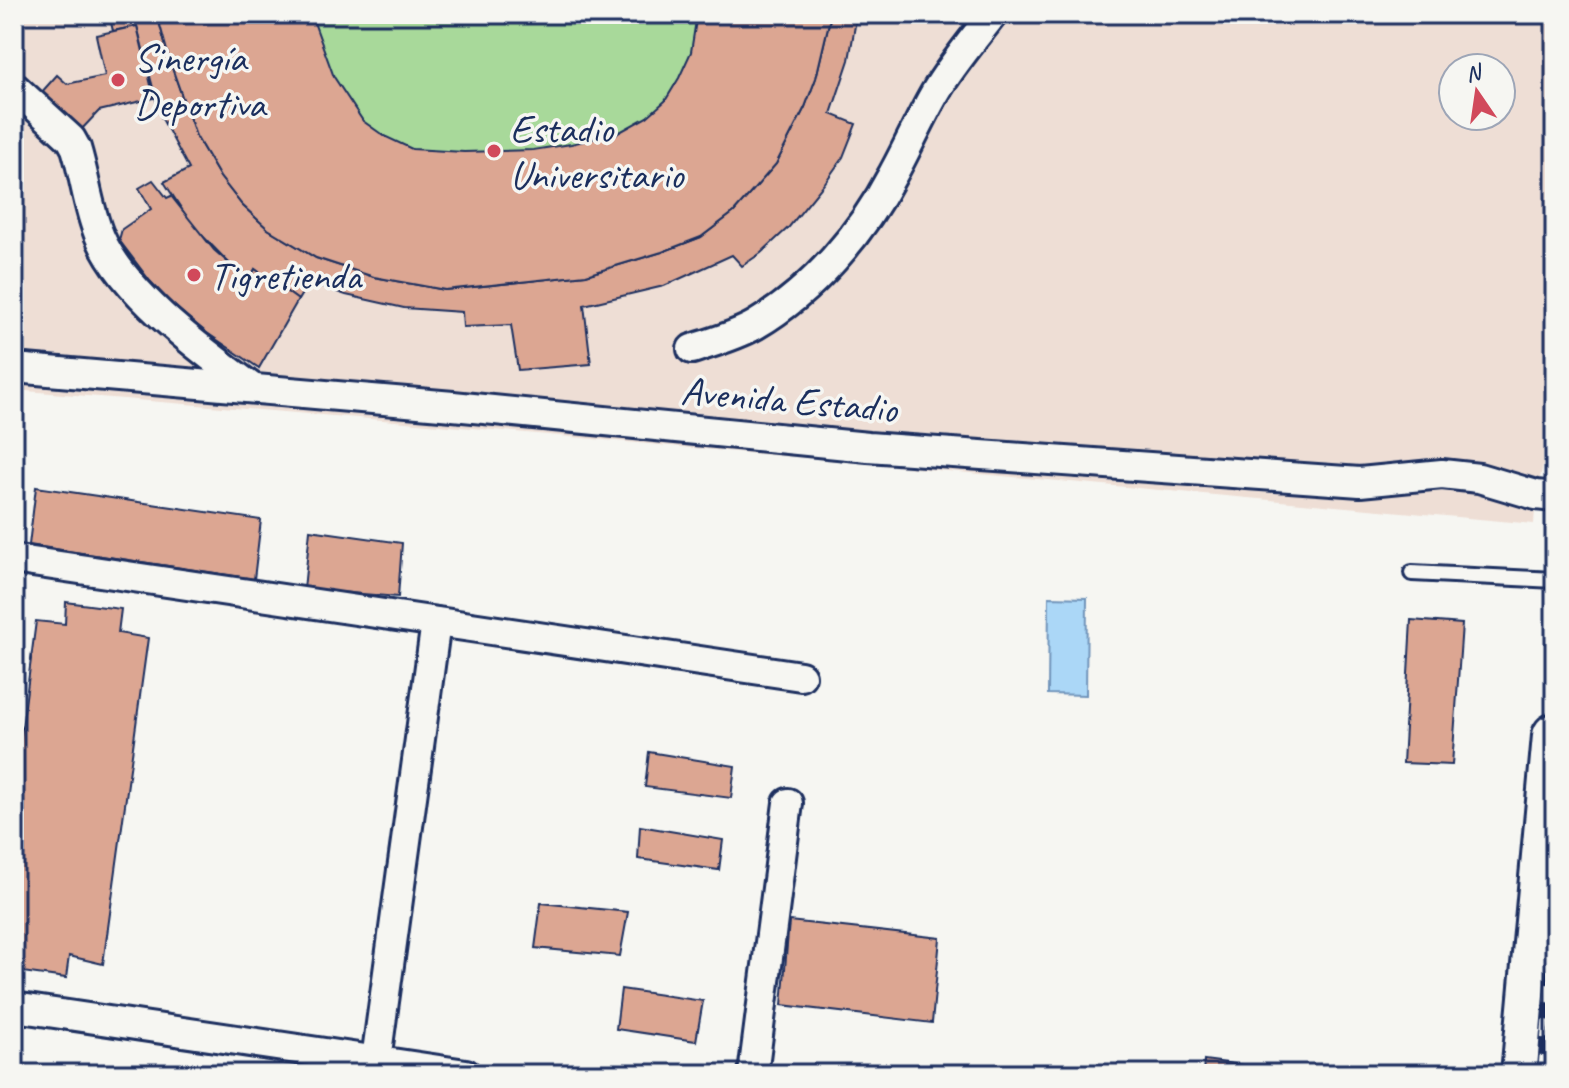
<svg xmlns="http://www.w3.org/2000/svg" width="1569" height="1088" viewBox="0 0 1569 1088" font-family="Caveat,sans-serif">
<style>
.built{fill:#eeded5;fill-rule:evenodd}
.green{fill:#a8d99a;stroke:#62847c;stroke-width:2}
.water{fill:#abd7f7;stroke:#7194ba;stroke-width:2}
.building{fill:#dca692;stroke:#1b2f5e;stroke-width:2}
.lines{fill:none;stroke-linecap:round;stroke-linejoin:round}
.lane-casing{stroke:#1b2f5e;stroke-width:20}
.street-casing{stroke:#1b2f5e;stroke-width:34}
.highway-casing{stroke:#1b2f5e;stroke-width:50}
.lane{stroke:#f6f6f2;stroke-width:14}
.street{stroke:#f6f6f2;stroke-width:28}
.highway{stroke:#f6f6f2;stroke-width:44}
.rail-casing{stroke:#1b2f5e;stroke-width:9}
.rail{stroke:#f6f6f2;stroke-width:6;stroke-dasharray:18;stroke-linecap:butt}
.poi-dot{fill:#d1495b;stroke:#f6f6f2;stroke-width:3}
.labels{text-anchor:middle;stroke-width:7;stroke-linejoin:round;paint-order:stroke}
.poi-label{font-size:40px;fill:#1b2f5e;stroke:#f6f6f2;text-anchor:start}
.street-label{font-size:40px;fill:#1b2f5e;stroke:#f6f6f2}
</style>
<rect width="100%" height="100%" fill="#f6f6f2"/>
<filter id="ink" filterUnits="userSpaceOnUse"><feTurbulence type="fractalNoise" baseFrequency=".0125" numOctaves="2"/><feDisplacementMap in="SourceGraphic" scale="16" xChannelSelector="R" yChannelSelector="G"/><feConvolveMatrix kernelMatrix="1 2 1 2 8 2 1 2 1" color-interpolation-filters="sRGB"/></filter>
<g filter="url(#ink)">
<path class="built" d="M14,14H1555V212L1543,465L1536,495L1534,524L395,421L14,390ZM1453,68H1501V116H1453Z"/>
<path class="green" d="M157,14H831L586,275Z"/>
<path class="water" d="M1049,597L1087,598L1086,695L1048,694Z"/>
<g class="building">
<path d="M109,14H157L170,62L196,136L220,177L242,205L268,229L316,258L374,277L445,290L586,275L662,252L701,237L734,212L776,164L805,107L816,78L831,14H857L849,60L831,114L856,124L843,157L824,184L789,227L761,253L742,266L732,255L664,286L584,305L591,364L518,370L511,325L463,327L462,312L404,308L346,295L309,282L298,300L255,269L249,281L234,268L192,225L164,182L189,169L160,115L137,26L113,31Z"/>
<path d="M157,14H311L334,77L363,121L384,136L412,149L464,152L533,150L571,144L618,133L647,117L665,101L679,78L691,52L697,14H831L816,78L805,107L776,164L734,212L701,237L662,252L586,275L445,290L374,277L316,258L268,229L242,205L220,177L196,136L170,62Z"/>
<path d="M137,26L154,98L99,111L80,131L40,94L57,75L67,84L105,76L96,35Z"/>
<path d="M153,180L167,198L171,196L214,250L249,281L255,269L298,300L259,368L204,331L173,305L150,281L119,240L122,229L151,209L139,188Z"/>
<path d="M36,487L261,520L254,579L29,545Z"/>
<path d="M310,530L402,543L398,597L304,589Z"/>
<path d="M66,602L121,609L118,633L148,638L103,964L69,956L66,978L15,971L18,945L14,944V789L36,621L65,624Z"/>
<path d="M1411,620L1462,624L1452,765L1403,763Z"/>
<path d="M649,752L735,766L731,798L645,787Z"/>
<path d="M640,826L723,840L719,870L638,859Z"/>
<path d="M541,903L628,912L620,956L535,948Z"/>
<path d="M789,921L940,938L932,1023L782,1005Z"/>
<path d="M621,989L703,1001L696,1041L616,1029Z"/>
<path d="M1204,1060L1313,1074H1203Z"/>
</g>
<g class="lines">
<defs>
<path id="lane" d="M1412,573L1555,580"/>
<g id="street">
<path d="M14,87L71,139L76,148C85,177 88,209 100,237C124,294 203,351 251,387"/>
<path d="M692,349C713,342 736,336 755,325C813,291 862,233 893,174C908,147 920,119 935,93C952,64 973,40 993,14"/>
<path d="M14,368L453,406L868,447L1360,482L1442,474L1479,478L1536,495L1555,497"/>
<path d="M19,560L801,676"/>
<path d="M14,1007L466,1074"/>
<path d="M376,1060L436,622"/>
<path d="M753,1074L788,803"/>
</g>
<path id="highway" d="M1524,1074L1555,736"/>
</defs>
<use href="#lane" class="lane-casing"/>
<use href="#street" class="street-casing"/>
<use href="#highway" class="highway-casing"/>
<use href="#lane" class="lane"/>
<use href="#street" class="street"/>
<use href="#highway" class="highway"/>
<defs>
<path id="rail" d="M1541,1074L1555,905"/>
</defs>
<use href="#rail" class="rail-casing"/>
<use href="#rail" class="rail"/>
</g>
</g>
<g class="poi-dot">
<circle cx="118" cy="80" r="8"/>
<circle cx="494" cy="151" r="8"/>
<circle cx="194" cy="275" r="8"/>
</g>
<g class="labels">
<g class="poi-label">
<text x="134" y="71">Sinergía<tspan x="134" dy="46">Deportiva</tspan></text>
<text x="510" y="142">Estadio<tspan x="510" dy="46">Universitario</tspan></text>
<text x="210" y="289">Tigretienda</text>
</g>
<g class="street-label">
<text transform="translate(789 399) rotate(5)" y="14">Avenida Estadio</text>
</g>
</g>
<rect width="1569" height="1088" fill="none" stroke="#f6f6f2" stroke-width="48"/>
<rect x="24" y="24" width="1521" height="1040" fill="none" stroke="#1b2f5e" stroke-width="3" filter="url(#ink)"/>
<g transform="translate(1477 92) rotate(347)"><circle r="38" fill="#f6f6f2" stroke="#9ea6b7" stroke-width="2"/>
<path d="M0-6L14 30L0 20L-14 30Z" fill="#d1495b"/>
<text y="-12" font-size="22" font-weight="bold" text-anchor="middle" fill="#1b2f5e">N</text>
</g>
</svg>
